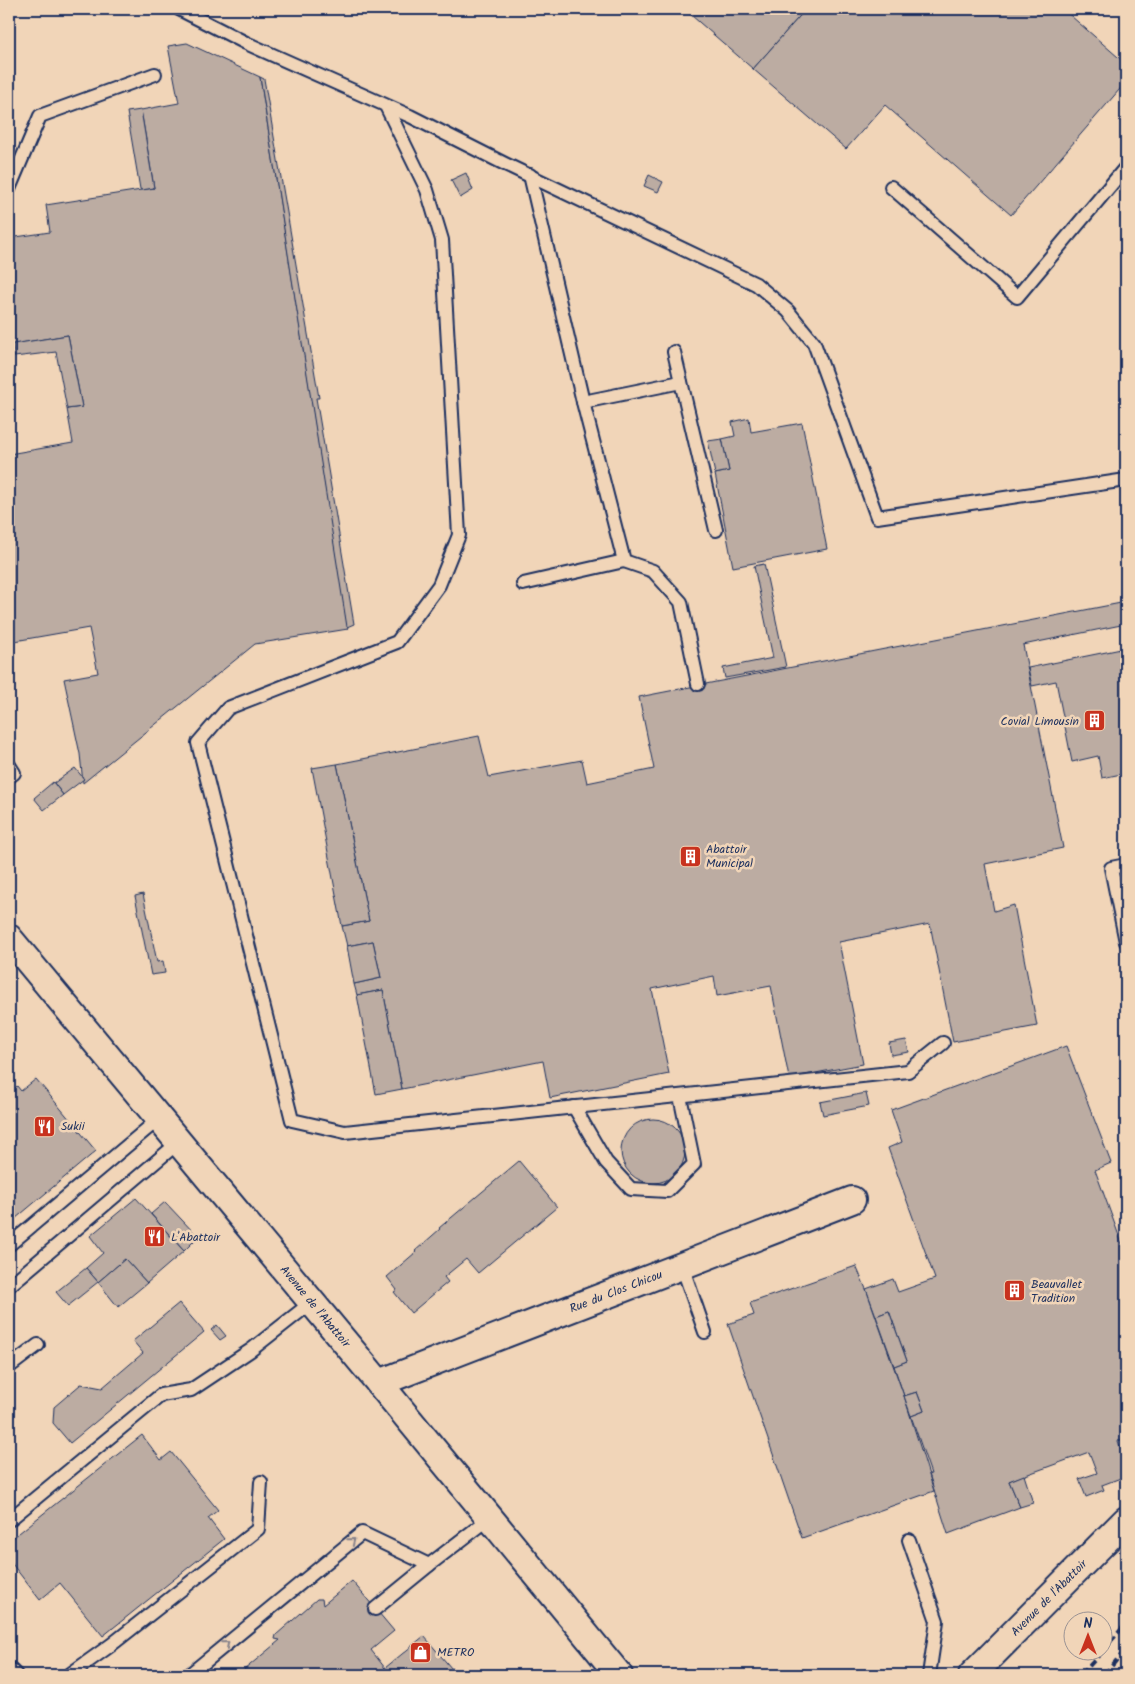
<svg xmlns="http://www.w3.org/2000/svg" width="1135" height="1684" viewBox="0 0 1135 1684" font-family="Kalam,sans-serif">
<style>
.building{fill:#bcaca2;stroke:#1b2f5e}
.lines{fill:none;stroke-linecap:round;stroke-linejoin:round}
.service-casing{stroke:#1b2f5e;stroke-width:16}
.minor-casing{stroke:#1b2f5e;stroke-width:30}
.service{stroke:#f1d5b8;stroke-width:12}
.minor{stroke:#f1d5b8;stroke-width:26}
.rail{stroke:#1b2f5e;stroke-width:4;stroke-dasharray:8 4;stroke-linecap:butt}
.oneway{stroke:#86828b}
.labels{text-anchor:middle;stroke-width:5;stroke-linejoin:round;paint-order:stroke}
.poi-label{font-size:12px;fill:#1b2f5e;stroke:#f1d5b8;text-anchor:start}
.street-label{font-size:12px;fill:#1b2f5e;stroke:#f1d5b8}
</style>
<rect width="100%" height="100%" fill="#f1d5b8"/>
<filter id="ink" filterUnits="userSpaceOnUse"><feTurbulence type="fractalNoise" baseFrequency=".02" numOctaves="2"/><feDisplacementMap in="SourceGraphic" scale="10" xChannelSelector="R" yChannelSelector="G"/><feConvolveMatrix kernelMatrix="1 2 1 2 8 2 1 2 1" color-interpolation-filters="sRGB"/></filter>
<g filter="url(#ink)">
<g class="building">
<path d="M684,9H806L753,69Z"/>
<path d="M806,9H1063L1126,64V82L1011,215L885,105L846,149L753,69Z"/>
<path d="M187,43L260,77L348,629L255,644L83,783L80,754L64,679L98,673L89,628L9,642V454L73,443L67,409L82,407L68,335L9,345V318H11L9,305V238L50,232L46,205L154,188L141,110L179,103L168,46Z"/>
<path d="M260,77L264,79L318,392L319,398H316L354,624L347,627Z"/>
<path d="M141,110L154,188L142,190L140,189L127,112Z"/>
<path d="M466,173L473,190L460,198L451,180Z"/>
<path d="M649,175L663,182L658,192L644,186Z"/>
<path d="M68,335L82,407L67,409L56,352L14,357L13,344Z"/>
<path d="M749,418L751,432L802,423L827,549L733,567L715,474L729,471L722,439L735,436L732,422Z"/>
<path d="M722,439L729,471L715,474L708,441Z"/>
<path d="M764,564L786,667L725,678L723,668L773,658L754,566Z"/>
<path d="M1126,602V624L1023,645L1063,848L985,864L994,911L1014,905L1037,1026L953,1042L930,924L839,942L863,1064L789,1078L771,986L717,996L714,976L652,989L669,1074L550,1098L543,1061L402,1089L383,990L357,995L354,984L381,978L373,941L347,946L342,926L369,921L337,764L479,736L489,777L582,760L587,783L654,769L639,697Z"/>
<path d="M1126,648V773L1102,778L1098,756L1072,762L1056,681L1032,686L1028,668Z"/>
<path d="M337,764L369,921L342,926L312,768Z"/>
<path d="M75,768L84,779L63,795L54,783Z"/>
<path d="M53,782L63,795L44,810L34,798Z"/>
<path d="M143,894L157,962L163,961L165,973L151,975L135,896Z"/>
<path d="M373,941L381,978L354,984L347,946Z"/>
<path d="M383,990L402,1089L376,1094L357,995Z"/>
<path d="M906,1040L909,1052L891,1055L889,1043Z"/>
<path d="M1066,1046L1111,1163L1095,1170L1126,1255V1438L1118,1441L1126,1463V1476L1102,1485L1104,1490L1086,1497L1079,1479L1097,1473L1089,1452L1009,1481L1020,1507L948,1534L929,1474H931L911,1416L924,1411L917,1392L904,1396L894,1366L907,1361L889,1311L876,1316L866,1289L893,1279L898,1292L935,1279L888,1148L902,1142L891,1110Z"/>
<path d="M36,1079L96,1151L9,1224V1093L17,1086L21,1091Z"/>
<path d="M866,1093L869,1106L823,1115L820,1102Z"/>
<circle cx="653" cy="1151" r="32"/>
<path d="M519,1161L557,1207L478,1273L466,1259L444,1277L448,1282L411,1313L394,1292L397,1290L387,1277L416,1252L415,1251L440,1229L439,1228Z"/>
<path d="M136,1198L184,1251L147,1283L125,1259L98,1282L86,1268L103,1253L90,1236Z"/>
<path d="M165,1202L198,1237L184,1251L151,1214Z"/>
<path d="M125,1259L147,1283L118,1307L98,1282Z"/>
<path d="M856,1266L866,1289L904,1396L934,1491L802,1538L728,1324L754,1315L750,1303Z"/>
<path d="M86,1268L98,1282L68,1306L56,1292Z"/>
<path d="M179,1303L204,1332L70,1443L53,1423L54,1407L81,1384L102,1388L143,1353L133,1341Z"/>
<path d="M889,1311L907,1361L894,1366L876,1316Z"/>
<path d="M217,1325L226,1336L220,1340L211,1330Z"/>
<path d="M917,1392L924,1411L911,1416L904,1396Z"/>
<path d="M142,1435L161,1460L171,1452L218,1510L208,1518L224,1539L103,1636L60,1583L40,1600L9,1560V1541Z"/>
<path d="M1024,1475L1033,1503L1020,1507L1009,1481Z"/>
<path d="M352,1581L394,1631L371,1650L385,1668L377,1675H238L280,1640L275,1639L276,1635L317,1599H322L323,1605Z"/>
<path d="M424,1636L457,1675H377L385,1668Z"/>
</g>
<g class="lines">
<defs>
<g id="service">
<path d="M179,9L246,43L410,116L505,164L756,284L788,311L814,343L877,517L1126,480"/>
<path d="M386,106L427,190L442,240L459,535L439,585L397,642L228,708L198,743L292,1120L345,1132L908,1071L943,1043"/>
<path d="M530,175L583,402L624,561L653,571L681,602L698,684"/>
<path d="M891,187L1017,297L1126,167"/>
<path d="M9,189L40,116L155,74"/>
<path d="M674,352L716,530"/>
<path d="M583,402L681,382"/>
<path d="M523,584L624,561"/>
<path d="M9,765L14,773L9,777"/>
<path d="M1126,865L1111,868L1126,942"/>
<path d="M574,1107L606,1162L631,1189L667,1191L694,1164L680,1096"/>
<path d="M9,1245L160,1118"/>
<path d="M682,1266L705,1332"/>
<path d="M9,1286L179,1142"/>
<path d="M9,1367L38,1345"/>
<path d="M9,1520L161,1395L191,1390L251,1350L312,1302"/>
<path d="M909,1540L937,1621L929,1675"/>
<path d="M429,1565L490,1518"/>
<path d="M9,1668L16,1675"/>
<path d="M69,1675L111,1645L258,1529L261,1482"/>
<path d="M189,1675L362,1533L429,1565L375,1609"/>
</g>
<g id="minor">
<path id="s1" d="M9,938L379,1383L619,1675"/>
<path id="s2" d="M379,1383L852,1200"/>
<path id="s3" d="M972,1675L1126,1520"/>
</g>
</defs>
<use href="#service" class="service-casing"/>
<use href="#minor" class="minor-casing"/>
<use href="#service" class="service"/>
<use href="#minor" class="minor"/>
<g class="rail">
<path d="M1102,1651L1126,1624"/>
<path d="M1081,1675L1102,1652"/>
<path d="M1104,1675L1126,1649"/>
</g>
</g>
<defs><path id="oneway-chevron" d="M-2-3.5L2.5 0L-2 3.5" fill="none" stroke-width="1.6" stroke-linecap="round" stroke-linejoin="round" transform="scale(1.25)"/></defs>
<g class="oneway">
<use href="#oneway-chevron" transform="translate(352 1541) rotate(-39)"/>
<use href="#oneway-chevron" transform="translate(226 1644) rotate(-40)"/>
</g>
</g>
<defs>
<symbol id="building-square" viewBox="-11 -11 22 22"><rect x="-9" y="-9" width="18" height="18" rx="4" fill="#c8321e" stroke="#f1d5b8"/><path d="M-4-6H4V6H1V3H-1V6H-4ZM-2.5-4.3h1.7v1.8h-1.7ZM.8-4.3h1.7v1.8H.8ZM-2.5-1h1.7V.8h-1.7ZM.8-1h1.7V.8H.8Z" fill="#fff"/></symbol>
<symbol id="restaurant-square" viewBox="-11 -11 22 22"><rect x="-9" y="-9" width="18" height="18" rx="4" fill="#c8321e" stroke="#f1d5b8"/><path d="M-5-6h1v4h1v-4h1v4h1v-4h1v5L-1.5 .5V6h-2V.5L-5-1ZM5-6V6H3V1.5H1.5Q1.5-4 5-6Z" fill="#fff"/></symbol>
<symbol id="shop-square" viewBox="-11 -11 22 22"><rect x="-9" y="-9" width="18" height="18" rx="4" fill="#c8321e" stroke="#f1d5b8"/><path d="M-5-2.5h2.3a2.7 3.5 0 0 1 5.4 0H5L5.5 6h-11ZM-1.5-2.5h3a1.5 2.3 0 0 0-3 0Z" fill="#fff"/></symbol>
</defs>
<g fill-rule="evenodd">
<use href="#building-square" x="1082" y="708" width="25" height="25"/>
<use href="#building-square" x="678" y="844" width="25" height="25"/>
<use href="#restaurant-square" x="32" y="1114" width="25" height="25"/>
<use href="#restaurant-square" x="142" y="1224" width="25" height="25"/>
<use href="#building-square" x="1002" y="1278" width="25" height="25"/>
<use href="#shop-square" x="408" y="1640" width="25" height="25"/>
</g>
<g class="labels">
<g class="poi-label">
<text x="1079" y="725" text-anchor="end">Covial Limousin</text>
<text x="706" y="853">Abattoir<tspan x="706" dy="14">Municipal</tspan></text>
<text x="61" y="1130">Sukii</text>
<text x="171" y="1241">L'Abattoir</text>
<text x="1031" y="1288">Beauvallet<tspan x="1031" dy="14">Tradition</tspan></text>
<text x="437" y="1656">METRO</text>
</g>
<g class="street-label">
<text dy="4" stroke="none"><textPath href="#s2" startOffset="254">Rue du Clos Chicou</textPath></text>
<text dy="4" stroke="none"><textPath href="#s1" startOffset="479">Avenue de l'Abattoir</textPath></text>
<text dy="4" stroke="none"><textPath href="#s3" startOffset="109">Avenue de l'Abattoir</textPath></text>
</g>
</g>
<rect width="1135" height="1684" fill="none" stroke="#f1d5b8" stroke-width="30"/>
<rect x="15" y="15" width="1105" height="1654" fill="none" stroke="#1b2f5e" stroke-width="2" filter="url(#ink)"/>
<g transform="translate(1088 1636)"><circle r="24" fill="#f1d5b8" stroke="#9b9394"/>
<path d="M0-4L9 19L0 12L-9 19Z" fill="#c8321e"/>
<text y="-8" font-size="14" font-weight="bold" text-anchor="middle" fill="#1b2f5e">N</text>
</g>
</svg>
